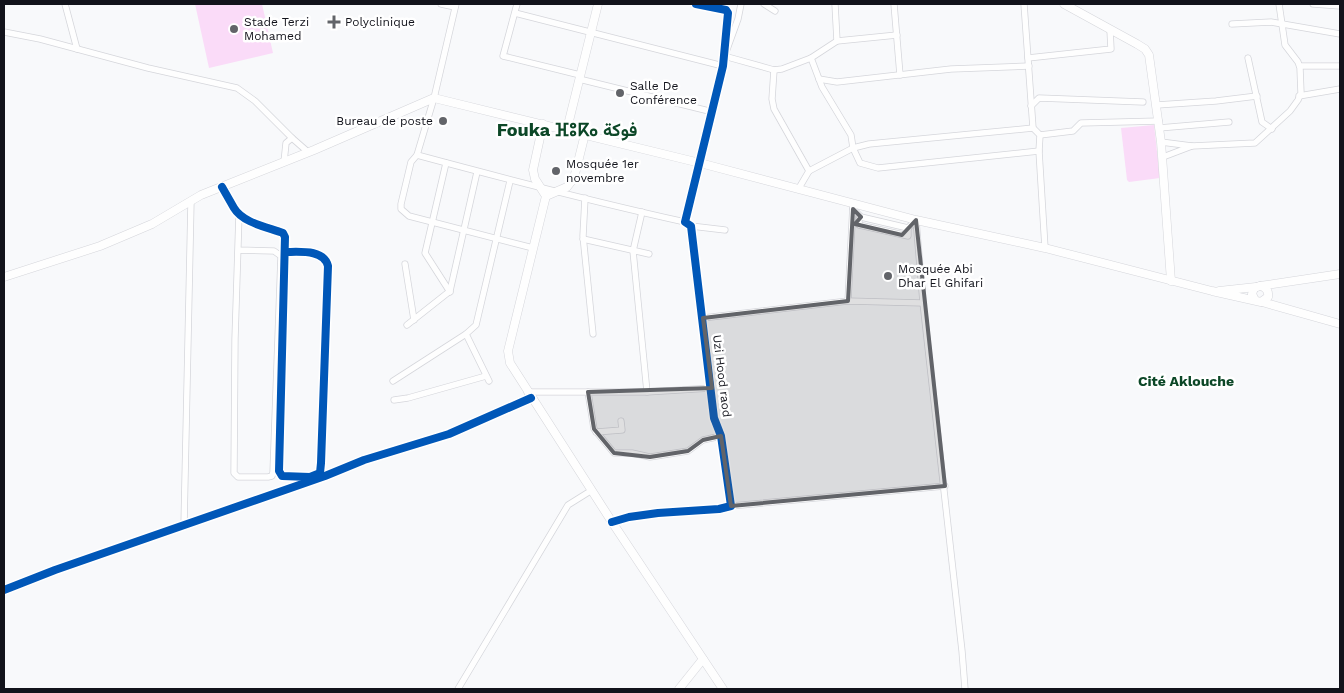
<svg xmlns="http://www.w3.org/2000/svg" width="1344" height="693" viewBox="0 0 1344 693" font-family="'Work Sans',Vazirmatn,'Noto Sans Tifinagh',sans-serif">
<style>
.green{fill:#fadbf8}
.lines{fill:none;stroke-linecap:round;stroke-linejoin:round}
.street-casing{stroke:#d5d6db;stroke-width:7}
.secondary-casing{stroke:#d5d6db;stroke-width:9}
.street{stroke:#fefefe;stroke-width:5.5}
.secondary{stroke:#fefefe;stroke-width:8}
.cycleway-casing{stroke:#fff;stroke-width:11}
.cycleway{stroke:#0057b8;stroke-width:8}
.marked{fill:#626469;fill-opacity:0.2;stroke:#626469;stroke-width:4;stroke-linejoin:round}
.poi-dot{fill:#626469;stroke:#fff;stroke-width:2}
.labels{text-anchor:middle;stroke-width:5;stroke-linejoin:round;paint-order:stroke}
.poi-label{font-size:12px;fill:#12131b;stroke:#fff;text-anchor:start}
.street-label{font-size:12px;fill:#12131b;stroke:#fff}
.neighbourhood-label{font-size:14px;font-weight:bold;fill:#0c4727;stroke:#fff}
.district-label{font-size:18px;font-weight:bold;fill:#0c4727;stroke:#fff}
</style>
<rect width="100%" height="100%" fill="#f8f9fb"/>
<g class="green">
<path d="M195,4H262L273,53L209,68Z"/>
<path d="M1154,125L1160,178L1129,182L1127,180L1121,128Z"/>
</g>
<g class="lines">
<defs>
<g id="street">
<path d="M65,4L77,49"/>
<path d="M441,4L455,7"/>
<path d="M456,4L434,98L417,155L411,162L401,204V209L409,216L533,248"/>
<path d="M517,4L503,56L580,75"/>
<path d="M764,4L775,11"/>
<path d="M835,4L837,41L811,58L822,87L851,135L853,148L860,163L878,168L1039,151"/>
<path d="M894,4L900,75"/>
<path d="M1024,4L1033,128L1040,135L1039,151L1045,248"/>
<path d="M1313,4L1340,6"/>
<path d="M515,13L723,66"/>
<path d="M1232,24L1271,22L1340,34"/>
<path d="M4,32L40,39L148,68L237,88L255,101L292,138"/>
<path d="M837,41L897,35"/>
<path d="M726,52L738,19L741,4"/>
<path d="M724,56L774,70L782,69L811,58"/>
<path d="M1028,58L1111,49L1110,30"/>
<path d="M1248,58L1262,122L1272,129"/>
<path d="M1300,66H1340"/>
<path d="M774,70L772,99L774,109L809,171"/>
<path d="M579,79L713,112"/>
<path d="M819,79L837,82L951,69L1029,66"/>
<path d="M1299,96L1340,89"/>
<path d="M1157,105L1216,101L1257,96"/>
<path d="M1031,106L1039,98L1143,102"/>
<path d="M1159,128L1229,122"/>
<path d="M1040,135L1073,131L1081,123L1159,121"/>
<path d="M1161,142L1192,146L1163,157"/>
<path d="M1192,146L1255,143L1290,111L1298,100L1301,93L1300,68L1298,62L1285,45L1279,4"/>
<path d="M417,155C506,179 595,202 685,222"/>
<path d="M284,162L286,143L292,138L308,152"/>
<path d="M446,163L425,253L450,292"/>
<path d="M222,187C226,194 230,201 234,208C243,223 267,227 283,233L285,237L279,471L282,476L310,477L320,473L321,463L328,266C324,249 299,252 285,252"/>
<path d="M799,188L809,171L853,148L869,144L1033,128"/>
<path d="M585,198L583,236L593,334"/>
<path d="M853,209L861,217L908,228L916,220"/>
<path d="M642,212L633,251L647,392"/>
<path d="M861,217L859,219V225L908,236V228"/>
<path d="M916,220L923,303L962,651L965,689"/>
<path d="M691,226L725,230"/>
<path d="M583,239L649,254"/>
<path d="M238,250L274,251L281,256L273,472L272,476L268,477H238L234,473L235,339L239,214"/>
<path d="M405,264L414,320"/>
<path d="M848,301L853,204"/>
<path d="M703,318L848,301L923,303"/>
<path d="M407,325L450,291L477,172"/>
<path d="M393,381L466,334"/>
<path d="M489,381L466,334L476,325L510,181"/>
<path d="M527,392H647L712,388"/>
<path d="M588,392L594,429L614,453H632L650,457L688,451L703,440L721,436"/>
<path d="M394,400L408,398L486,376"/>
<path d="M596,432L622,430L621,421"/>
<path d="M731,506L945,486"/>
<path d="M612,522L629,517L658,513L719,509L731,506L721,436L714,418L691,226L685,222L723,66L728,13L726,10L696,4"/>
<path d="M184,525L191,202"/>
<path d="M4,590L55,570L325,476L364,460L449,434L531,398"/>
<path d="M458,689L568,505L592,490"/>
</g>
<g id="secondary">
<path d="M1064,4L1137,44L1145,49L1149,55L1161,142L1171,281"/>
<path d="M543,124L533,170L535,179L546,196L508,351L510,363L612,522L723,689"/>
<path d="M567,129L598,4"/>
<path d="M546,196L567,187L574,178L585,134"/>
<path d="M4,277L100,246L152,224L201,195L314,150L434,98L700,163L916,220L1045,248L1212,291L1261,302L1268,297C1269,291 1266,287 1260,286L1254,288L1252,294L1255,300"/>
<path d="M1260,286L1340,274"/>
<path d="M1219,291L1256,287"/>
<path d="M1262,302L1340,324"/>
<path d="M679,689L703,659"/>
</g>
</defs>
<use href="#street" class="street-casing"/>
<use href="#secondary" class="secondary-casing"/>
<use href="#street" class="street"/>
<use href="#secondary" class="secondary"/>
<defs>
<g id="cycleway">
<path d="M222,187C226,194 230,201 234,208C243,223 267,227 283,233L285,237L279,471L282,476L310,477L320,473L321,463L328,266C324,249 299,252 285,252"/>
<path d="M612,522L629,517L658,513L719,509L731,506L721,436L714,418L691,226L685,222L723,66L728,13L726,10L696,4"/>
<path d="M4,590L55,570L325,476L364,460L449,434L531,398"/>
</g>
</defs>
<use href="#cycleway" class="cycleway-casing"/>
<use href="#cycleway" class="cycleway"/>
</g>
<path class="marked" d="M853,209L861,217L855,224L902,235L916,220L945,486L731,506L721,436L703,440L688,451L650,457L614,453L594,429L588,392L712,388L703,318L848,301Z"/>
<g class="poi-dot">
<path d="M331.5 14.5h5v5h5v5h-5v5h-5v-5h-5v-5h5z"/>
<circle cx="234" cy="29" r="5"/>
<circle cx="620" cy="93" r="5"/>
<circle cx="443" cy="121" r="5"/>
<circle cx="556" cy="171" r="5"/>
<circle cx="888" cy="276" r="5"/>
</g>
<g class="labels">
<g class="poi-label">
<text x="244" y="26">Stade Terzi<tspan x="244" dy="14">Mohamed</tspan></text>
<text x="345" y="26">Polyclinique</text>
<text x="630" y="90">Salle De<tspan x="630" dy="14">Conférence</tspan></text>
<text x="433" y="125" text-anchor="end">Bureau de poste</text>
<text x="566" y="168">Mosquée 1er<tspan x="566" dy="14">novembre</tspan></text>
<text x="898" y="273">Mosquée Abi<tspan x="898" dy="14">Dhar El Ghifari</tspan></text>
</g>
<g class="street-label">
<text transform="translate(722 376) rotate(83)" y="4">Uzi Hood raod</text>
</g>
<g class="neighbourhood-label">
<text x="1186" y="386">Cité Aklouche</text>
</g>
<g class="district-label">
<text x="567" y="136">Fouka ⴼⵓⴽⴰ فوكة</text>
</g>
</g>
<rect width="1344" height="693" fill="none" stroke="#12131b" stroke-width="10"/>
</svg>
